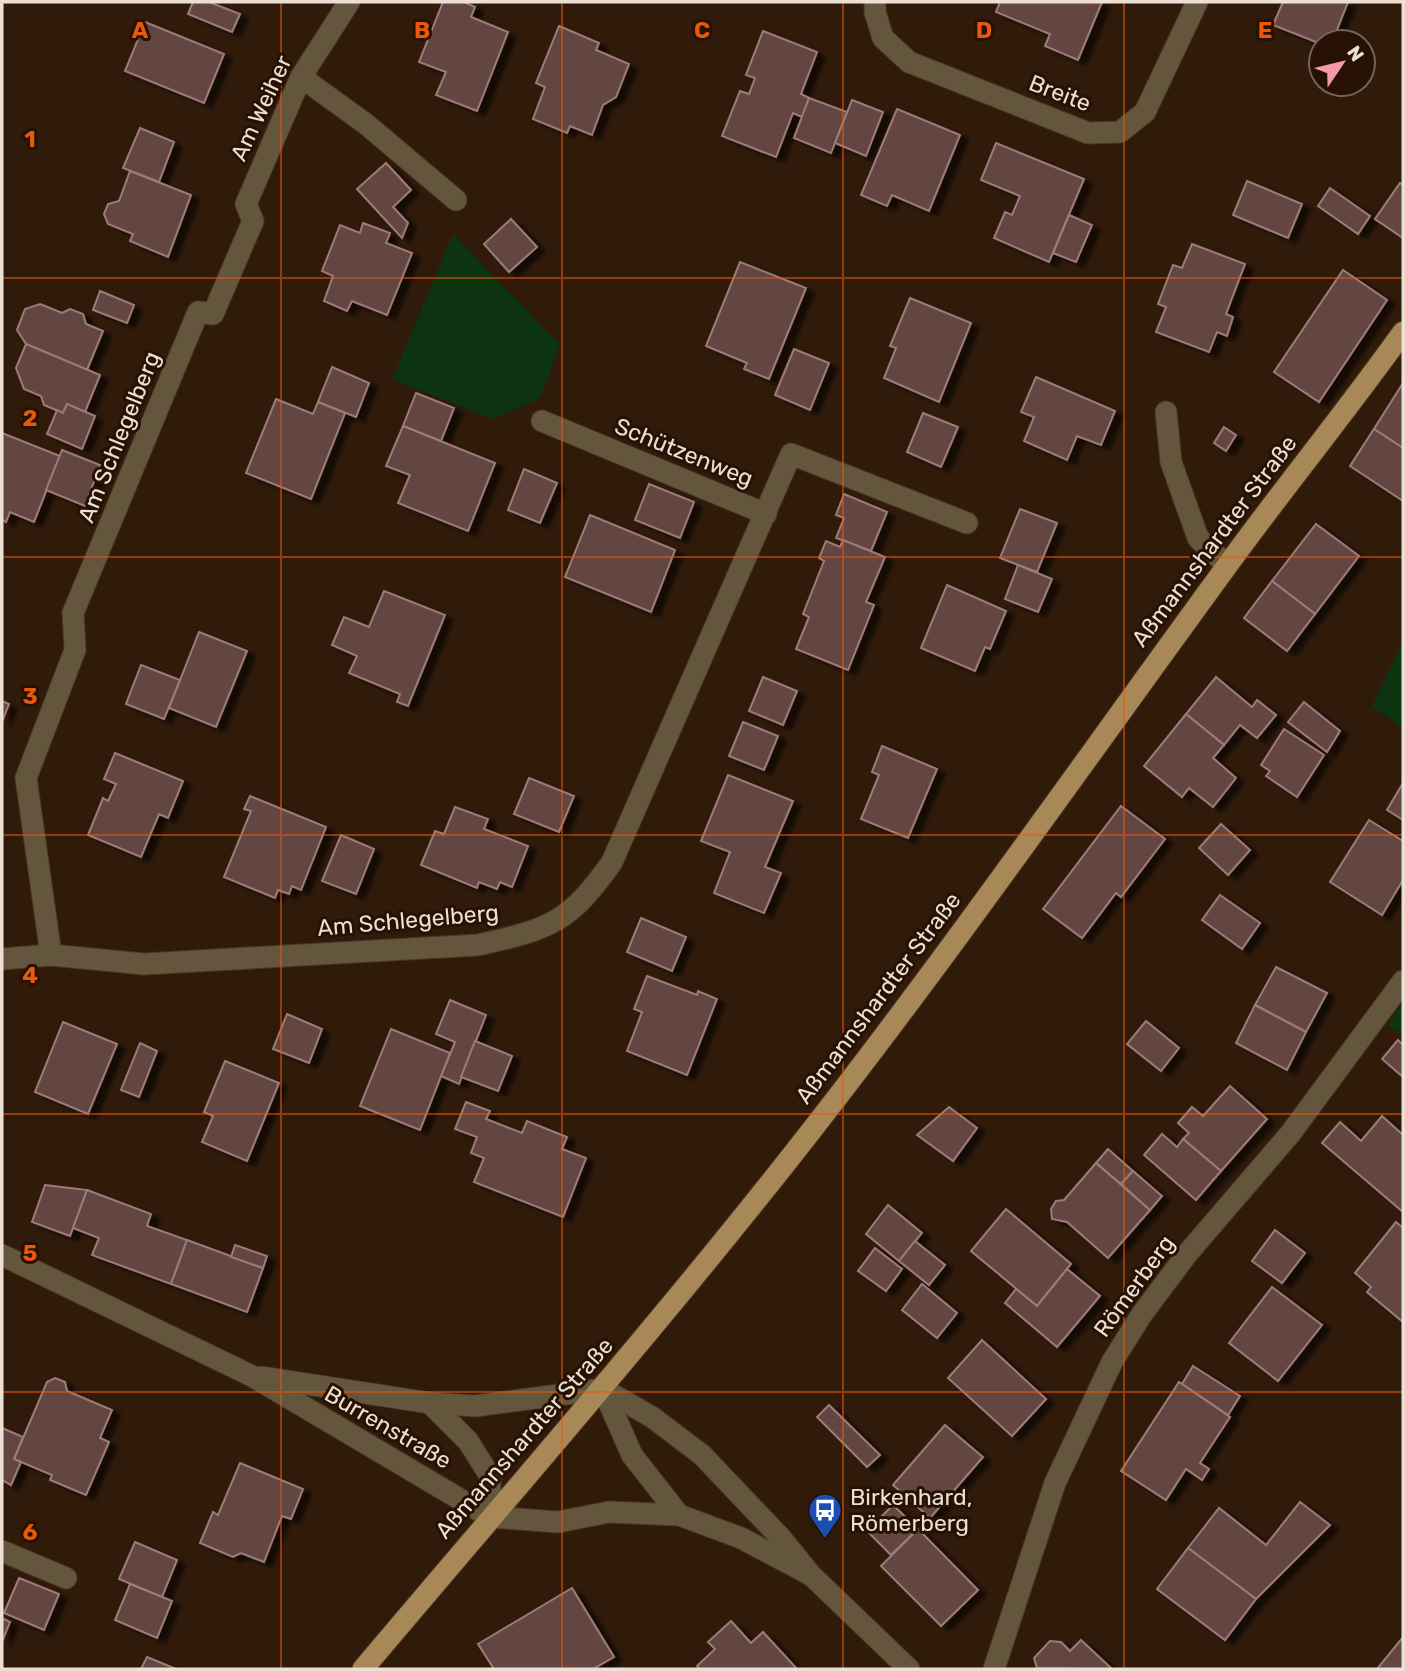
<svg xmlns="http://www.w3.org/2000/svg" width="1405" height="1671" viewBox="0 0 1405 1671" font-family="Rubik,sans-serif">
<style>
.green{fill:#0c3411}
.building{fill:#644542;stroke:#9d7b78;stroke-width:2;filter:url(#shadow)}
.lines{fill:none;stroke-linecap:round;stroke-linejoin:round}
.minor-casing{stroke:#4b3627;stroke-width:23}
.major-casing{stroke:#4b3627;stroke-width:23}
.minor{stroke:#64553d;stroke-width:21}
.major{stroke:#a88856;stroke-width:21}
.grid{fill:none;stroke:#e8590c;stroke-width:2;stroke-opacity:0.55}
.labels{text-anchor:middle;stroke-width:6;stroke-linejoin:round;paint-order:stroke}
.street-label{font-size:23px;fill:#eedfd5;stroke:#261103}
.poi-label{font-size:23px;fill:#eedfd5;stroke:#261103;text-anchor:start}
.grid-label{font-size:23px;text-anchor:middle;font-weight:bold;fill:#e8590c;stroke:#261103;stroke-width:6;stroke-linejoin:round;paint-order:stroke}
</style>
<defs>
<filter id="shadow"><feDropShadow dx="8" dy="4.5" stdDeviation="2" flood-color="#0009"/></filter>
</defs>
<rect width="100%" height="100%" fill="#301b0b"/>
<g class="green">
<path d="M453,234L560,345L540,398L493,419L392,379Z"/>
<path d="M1403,641V728L1372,706Z"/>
<path d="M1403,1002V1037L1387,1024Z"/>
</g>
<g class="building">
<path d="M193,2H209L240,14L232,32L188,14Z"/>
<path d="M443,2H464L475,7L471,17L508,32L477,111L436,95L446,72L419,62Z"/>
<path d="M1000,2H1102L1078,60L1045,46L1050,34L996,12Z"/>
<path d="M1283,2H1348L1332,42L1321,44L1273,25Z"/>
<path d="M145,22L224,54L204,103L125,71Z"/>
<path d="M559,26L599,43L596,50L629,64L616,97L603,105L592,135L570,126L567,133L533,119L545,87L536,83Z"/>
<path d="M763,31L817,52L801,94L809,98L802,117L793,113L776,157L722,136L740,91L749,94L755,78L746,75Z"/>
<path d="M809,98L847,112L831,153L794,138Z"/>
<path d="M852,100L883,112L866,156L835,143Z"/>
<path d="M897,109L960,135L929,211L892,195L887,206L861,195Z"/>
<path d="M140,128L174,142L159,182L123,168Z"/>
<path d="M996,143L1084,179L1049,262L994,238L1005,212L1012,215L1020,196L981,180Z"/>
<path d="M386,163L411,190L393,207L408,223L402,238L357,189Z"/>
<path d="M130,171L191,195L168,257L130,241L133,234L108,224L104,214L108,204L119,201Z"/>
<path d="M1247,181L1302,204L1288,238L1233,215Z"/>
<path d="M1400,183L1403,185V238L1375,219Z"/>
<path d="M1330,188L1370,216L1358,234L1318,206Z"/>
<path d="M1069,215L1092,225L1076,262L1053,253Z"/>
<path d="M511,219L537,247L509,272L484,244Z"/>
<path d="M363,223L390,233L386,243L412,253L387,315L352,301L347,311L324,301L333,276L322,271L340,225L360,233Z"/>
<path d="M1192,244L1245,264L1226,314L1233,317L1227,336L1217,332L1209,352L1156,332L1166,307L1158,304L1173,265L1182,268Z"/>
<path d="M740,262L806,288L769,379L744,369L747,363L706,346Z"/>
<path d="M1343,270L1387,300L1319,402L1274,372Z"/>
<path d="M100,291L134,305L127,323L93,310Z"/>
<path d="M910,298L971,323L939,402L884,378L896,348L890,346Z"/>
<path d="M40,304L62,313L70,309L83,314L86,324L103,331L87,370L26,344L17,330L25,309Z"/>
<path d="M26,344L100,375L85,412L67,404L63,413L44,405L41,396L24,389L16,368Z"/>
<path d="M794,349L829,363L810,410L775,395Z"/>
<path d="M332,367L369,383L356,417L318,402Z"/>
<path d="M1036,377L1115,411L1101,445L1077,436L1067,460L1024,441L1034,417L1021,412Z"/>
<path d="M1403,383V448L1374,429Z"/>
<path d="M416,393L454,408L441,441L403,426Z"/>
<path d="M276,399L313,414L318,402L345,413L311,499L246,473Z"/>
<path d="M67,404L95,416L82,449L47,434L57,410L63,413Z"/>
<path d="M923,413L958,427L941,467L907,452Z"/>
<path d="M403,426L495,463L468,531L398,503L410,475L386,466Z"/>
<path d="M1224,427L1236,435L1226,451L1214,443Z"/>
<path d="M1374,429L1403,448V501L1350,466Z"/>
<path d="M2,433L60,456L34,522L10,512L6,522L2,520Z"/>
<path d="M62,450L100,465L85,506L46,490Z"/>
<path d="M524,469L557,483L540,523L508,510Z"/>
<path d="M649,484L694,502L680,538L635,520Z"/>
<path d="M844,494L887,512L871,551L836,538L844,518L836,515Z"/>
<path d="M1020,509L1057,523L1037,572L1000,558Z"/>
<path d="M590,515L675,550L651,612L565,577Z"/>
<path d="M1316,524L1359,556L1315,614L1272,581Z"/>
<path d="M843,540L885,557L866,602L874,605L848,670L796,649L809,617L803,614L824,561L819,558L826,541L840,547Z"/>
<path d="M1018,565L1052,579L1038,612L1005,599Z"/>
<path d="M1272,581L1315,614L1287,651L1244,618Z"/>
<path d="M947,585L1006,611L990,649L985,647L975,671L921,648Z"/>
<path d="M384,591L445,615L408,706L397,702L400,694L349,673L357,656L332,645L344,617L369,627Z"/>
<path d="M199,632L247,651L216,727L169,708Z"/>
<path d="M141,665L180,680L164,719L126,704Z"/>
<path d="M763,677L797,691L783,725L749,711Z"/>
<path d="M1216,677L1252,707L1257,700L1276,715L1257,738L1240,725L1224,745L1186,714Z"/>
<path d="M2,701L9,704L2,722Z"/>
<path d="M1304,702L1340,731L1327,752L1288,722Z"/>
<path d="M1186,714L1224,745L1213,758L1236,778L1213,807L1189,788L1182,797L1144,766Z"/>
<path d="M743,722L778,736L764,770L729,756Z"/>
<path d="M1284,729L1324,755L1297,797L1266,776L1270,771L1261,765Z"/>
<path d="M882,746L937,769L908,838L861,819L879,775L872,772Z"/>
<path d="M115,753L183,781L168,818L159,814L141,857L88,835L103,798L108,801L116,784L104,779Z"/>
<path d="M728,775L793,801L765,867L781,873L764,913L714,893L730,852L701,841Z"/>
<path d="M529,778L574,796L559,832L514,814Z"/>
<path d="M1403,783V820L1387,810Z"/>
<path d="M250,796L326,827L301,890L292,886L289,894L278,890L275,898L224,877L251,811L244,809Z"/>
<path d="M1121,806L1165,839L1121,897L1116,893L1082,938L1043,909Z"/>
<path d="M455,807L488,819L484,829L528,846L512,887L500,882L497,889L479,882L477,888L421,865L435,831L444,834Z"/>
<path d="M1369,820L1403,841V880L1382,915L1330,882Z"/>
<path d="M1221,824L1250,850L1228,875L1199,848Z"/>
<path d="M341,835L374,849L356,894L322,881Z"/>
<path d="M1220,895L1260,923L1242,949L1202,920Z"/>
<path d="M641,918L686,937L672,971L627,952Z"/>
<path d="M1276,967L1327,993L1306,1032L1255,1005Z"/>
<path d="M647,976L697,995L698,991L717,999L687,1075L627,1051L642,1012L634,1009Z"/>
<path d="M450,1000L486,1015L459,1084L441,1076L455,1042L436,1034Z"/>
<path d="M1255,1005L1306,1032L1287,1070L1236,1043Z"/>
<path d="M287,1014L322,1029L309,1063L273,1049Z"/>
<path d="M1146,1021L1179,1048L1161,1071L1127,1044Z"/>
<path d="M63,1022L117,1044L88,1114L35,1092Z"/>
<path d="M391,1029L450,1053L420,1130L360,1106Z"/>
<path d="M1398,1040L1403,1045V1077L1382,1059Z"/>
<path d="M475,1041L512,1056L498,1091L461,1077Z"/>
<path d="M140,1043L157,1051L139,1097L121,1090Z"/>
<path d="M225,1061L279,1083L247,1161L202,1142L213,1116L204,1112Z"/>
<path d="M1230,1086L1267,1119L1221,1171L1183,1139L1189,1133L1178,1123L1192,1107L1203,1116Z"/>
<path d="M466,1102L490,1111L486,1119L522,1133L527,1121L567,1137L562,1149L586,1158L563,1217L474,1182L484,1158L471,1153L477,1137L455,1129Z"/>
<path d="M949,1107L977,1128L953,1161L917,1135Z"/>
<path d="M1382,1116L1403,1135V1212L1322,1143L1340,1122L1361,1141Z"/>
<path d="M1162,1134L1177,1147L1183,1139L1221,1171L1196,1200L1144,1155Z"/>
<path d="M1108,1149L1133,1171L1121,1184L1096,1163Z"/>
<path d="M1096,1163L1150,1210L1108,1258L1067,1222L1052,1219L1051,1209L1056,1201L1064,1200Z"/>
<path d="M1133,1171L1162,1196L1150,1210L1121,1184Z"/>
<path d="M45,1185L87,1190L70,1236L32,1222Z"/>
<path d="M87,1190L151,1214L147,1226L187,1240L171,1284L92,1255L99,1238L73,1228Z"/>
<path d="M888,1205L922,1233L899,1261L866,1234Z"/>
<path d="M1006,1209L1071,1264L1037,1306L971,1251Z"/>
<path d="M1396,1222L1403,1228V1322L1367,1292L1371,1287L1355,1273Z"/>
<path d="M1275,1230L1305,1253L1282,1283L1252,1261Z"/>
<path d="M187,1240L263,1268L247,1312L171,1284Z"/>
<path d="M915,1241L945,1265L929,1285L899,1261Z"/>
<path d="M235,1245L267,1256L263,1268L231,1257Z"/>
<path d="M875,1248L902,1269L886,1291L858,1271Z"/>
<path d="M1067,1269L1100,1296L1057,1347L1005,1303L1016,1289L1037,1306Z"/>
<path d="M922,1284L957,1313L937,1338L902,1310Z"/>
<path d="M1272,1287L1322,1325L1278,1381L1229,1343Z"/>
<path d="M982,1340L1046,1399L1012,1436L948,1378Z"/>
<path d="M1193,1366L1240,1396L1228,1415L1182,1384Z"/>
<path d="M55,1378L65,1382L67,1391L112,1410L100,1438L109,1442L86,1495L50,1480L52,1475L14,1459L47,1382Z"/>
<path d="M1179,1382L1230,1417L1200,1463L1209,1469L1202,1480L1186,1469L1166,1500L1121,1471Z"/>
<path d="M829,1405L880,1455L867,1467L817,1417Z"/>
<path d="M945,1425L983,1457L930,1518L893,1485Z"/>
<path d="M2,1428L23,1437L14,1459L21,1462L11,1485L2,1480Z"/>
<path d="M240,1463L303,1489L291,1519L282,1516L264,1562L241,1553L233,1557L200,1543L213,1512L218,1515Z"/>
<path d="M1300,1502L1330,1525L1256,1599L1188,1548L1219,1508L1266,1545Z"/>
<path d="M893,1505L918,1529L891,1555L867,1531Z"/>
<path d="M918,1529L978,1590L941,1626L881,1566Z"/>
<path d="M135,1542L177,1560L162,1597L119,1579Z"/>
<path d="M1188,1548L1256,1599L1225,1640L1157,1589Z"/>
<path d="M19,1578L59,1594L44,1630L4,1613Z"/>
<path d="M130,1584L172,1601L157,1638L115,1620Z"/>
<path d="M572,1588L614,1657L593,1669H494L478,1644Z"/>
<path d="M2,1618L10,1622L2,1642Z"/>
<path d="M731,1621L751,1643L763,1632L797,1669H700L697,1666L715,1649L708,1642Z"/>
<path d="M1403,1637V1669H1377Z"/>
<path d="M1081,1640L1112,1669L1037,1668L1034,1658L1050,1641L1061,1642L1070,1651Z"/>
<path d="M147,1657L176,1669H141Z"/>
</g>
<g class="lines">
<defs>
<g id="minor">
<path d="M875,2V12L883,38L909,62L1088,133L1120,132L1145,112L1197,2"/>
<path d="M301,77L366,124L456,200"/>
<path d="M1166,412L1171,462L1198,538L1227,565"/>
<path d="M542,421L766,514"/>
<path d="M51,955L26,778L75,650L73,613L198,312L213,314L253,221L246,204L301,77L349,2"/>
<path d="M2,959L51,955L144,964L478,945C550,929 569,923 612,862L791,454L967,523"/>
<path d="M2,1255L252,1376L490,1517L558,1522L609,1512L679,1515L741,1538L811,1575"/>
<path d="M261,1377L430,1403L475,1406L603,1389"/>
<path d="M603,1389L652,1417L702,1455L781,1538L811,1575L909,1669"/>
<path d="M603,1389L632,1455L679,1515"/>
<path d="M430,1403L468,1441L490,1476V1517"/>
<path d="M2,1551L66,1578"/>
<path d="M994,1669L1055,1483L1112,1362L1142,1314L1187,1254L1290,1134L1403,981"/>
</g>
<path id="major" d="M363,1669C515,1489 670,1312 815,1126C956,945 1088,756 1224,570C1282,490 1345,413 1403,332"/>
</defs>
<use href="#minor" class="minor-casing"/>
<use href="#major" class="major-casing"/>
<use href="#minor" class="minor"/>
<use href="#major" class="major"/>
</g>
<path class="grid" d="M281,2V1669M562,2V1669M843,2V1669M1124,2V1669M2,278H1403M2,557H1403M2,835H1403M2,1114H1403M2,1392H1403"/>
<defs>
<symbol id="bus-pin" viewBox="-11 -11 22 30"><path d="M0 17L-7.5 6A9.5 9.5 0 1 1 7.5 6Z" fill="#1a4fb4" stroke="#261103"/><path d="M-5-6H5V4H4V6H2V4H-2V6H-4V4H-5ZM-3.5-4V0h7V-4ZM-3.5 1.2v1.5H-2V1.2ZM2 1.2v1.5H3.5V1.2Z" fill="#fff"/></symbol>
</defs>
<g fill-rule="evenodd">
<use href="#bus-pin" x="806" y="1491" width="38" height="52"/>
</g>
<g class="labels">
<g class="street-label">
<text transform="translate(1060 93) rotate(21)" y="8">Breite</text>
<text transform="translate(261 108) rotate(-65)" y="8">Am Weiher</text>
<text transform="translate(119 437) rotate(-68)" y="8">Am Schlegelberg</text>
<text transform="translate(684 452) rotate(22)" y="8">Schützenweg</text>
<text transform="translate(1214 541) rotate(-53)" y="8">Aßmannshardter Straße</text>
<text transform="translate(408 920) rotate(-5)" y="8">Am Schlegelberg</text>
<text transform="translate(878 998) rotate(-53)" y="8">Aßmannshardter Straße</text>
<text transform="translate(1134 1286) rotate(-54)" y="8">Römerberg</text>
<text transform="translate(388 1427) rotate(30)" y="8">Burrenstraße</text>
<text transform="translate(524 1438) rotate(-49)" y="8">Aßmannshardter Straße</text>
</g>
<g class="poi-label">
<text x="850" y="1505">Birkenhard,<tspan x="850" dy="26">Römerberg</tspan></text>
</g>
</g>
<g class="grid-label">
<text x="140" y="38">A</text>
<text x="422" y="38">B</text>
<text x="702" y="38">C</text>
<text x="984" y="38">D</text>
<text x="1265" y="38">E</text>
<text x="30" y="147">1</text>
<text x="30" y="426">2</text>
<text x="30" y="704">3</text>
<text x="30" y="983">4</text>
<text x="30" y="1261">5</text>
<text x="30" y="1540">6</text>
</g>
<rect width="1405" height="1671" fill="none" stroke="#eedfd5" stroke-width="7"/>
<g transform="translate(1342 63) rotate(55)"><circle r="33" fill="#261103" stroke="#766357" stroke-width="2"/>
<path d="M0-5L12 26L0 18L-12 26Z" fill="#f39aab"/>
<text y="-10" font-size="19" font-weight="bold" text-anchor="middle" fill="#eedfd5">N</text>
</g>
</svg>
